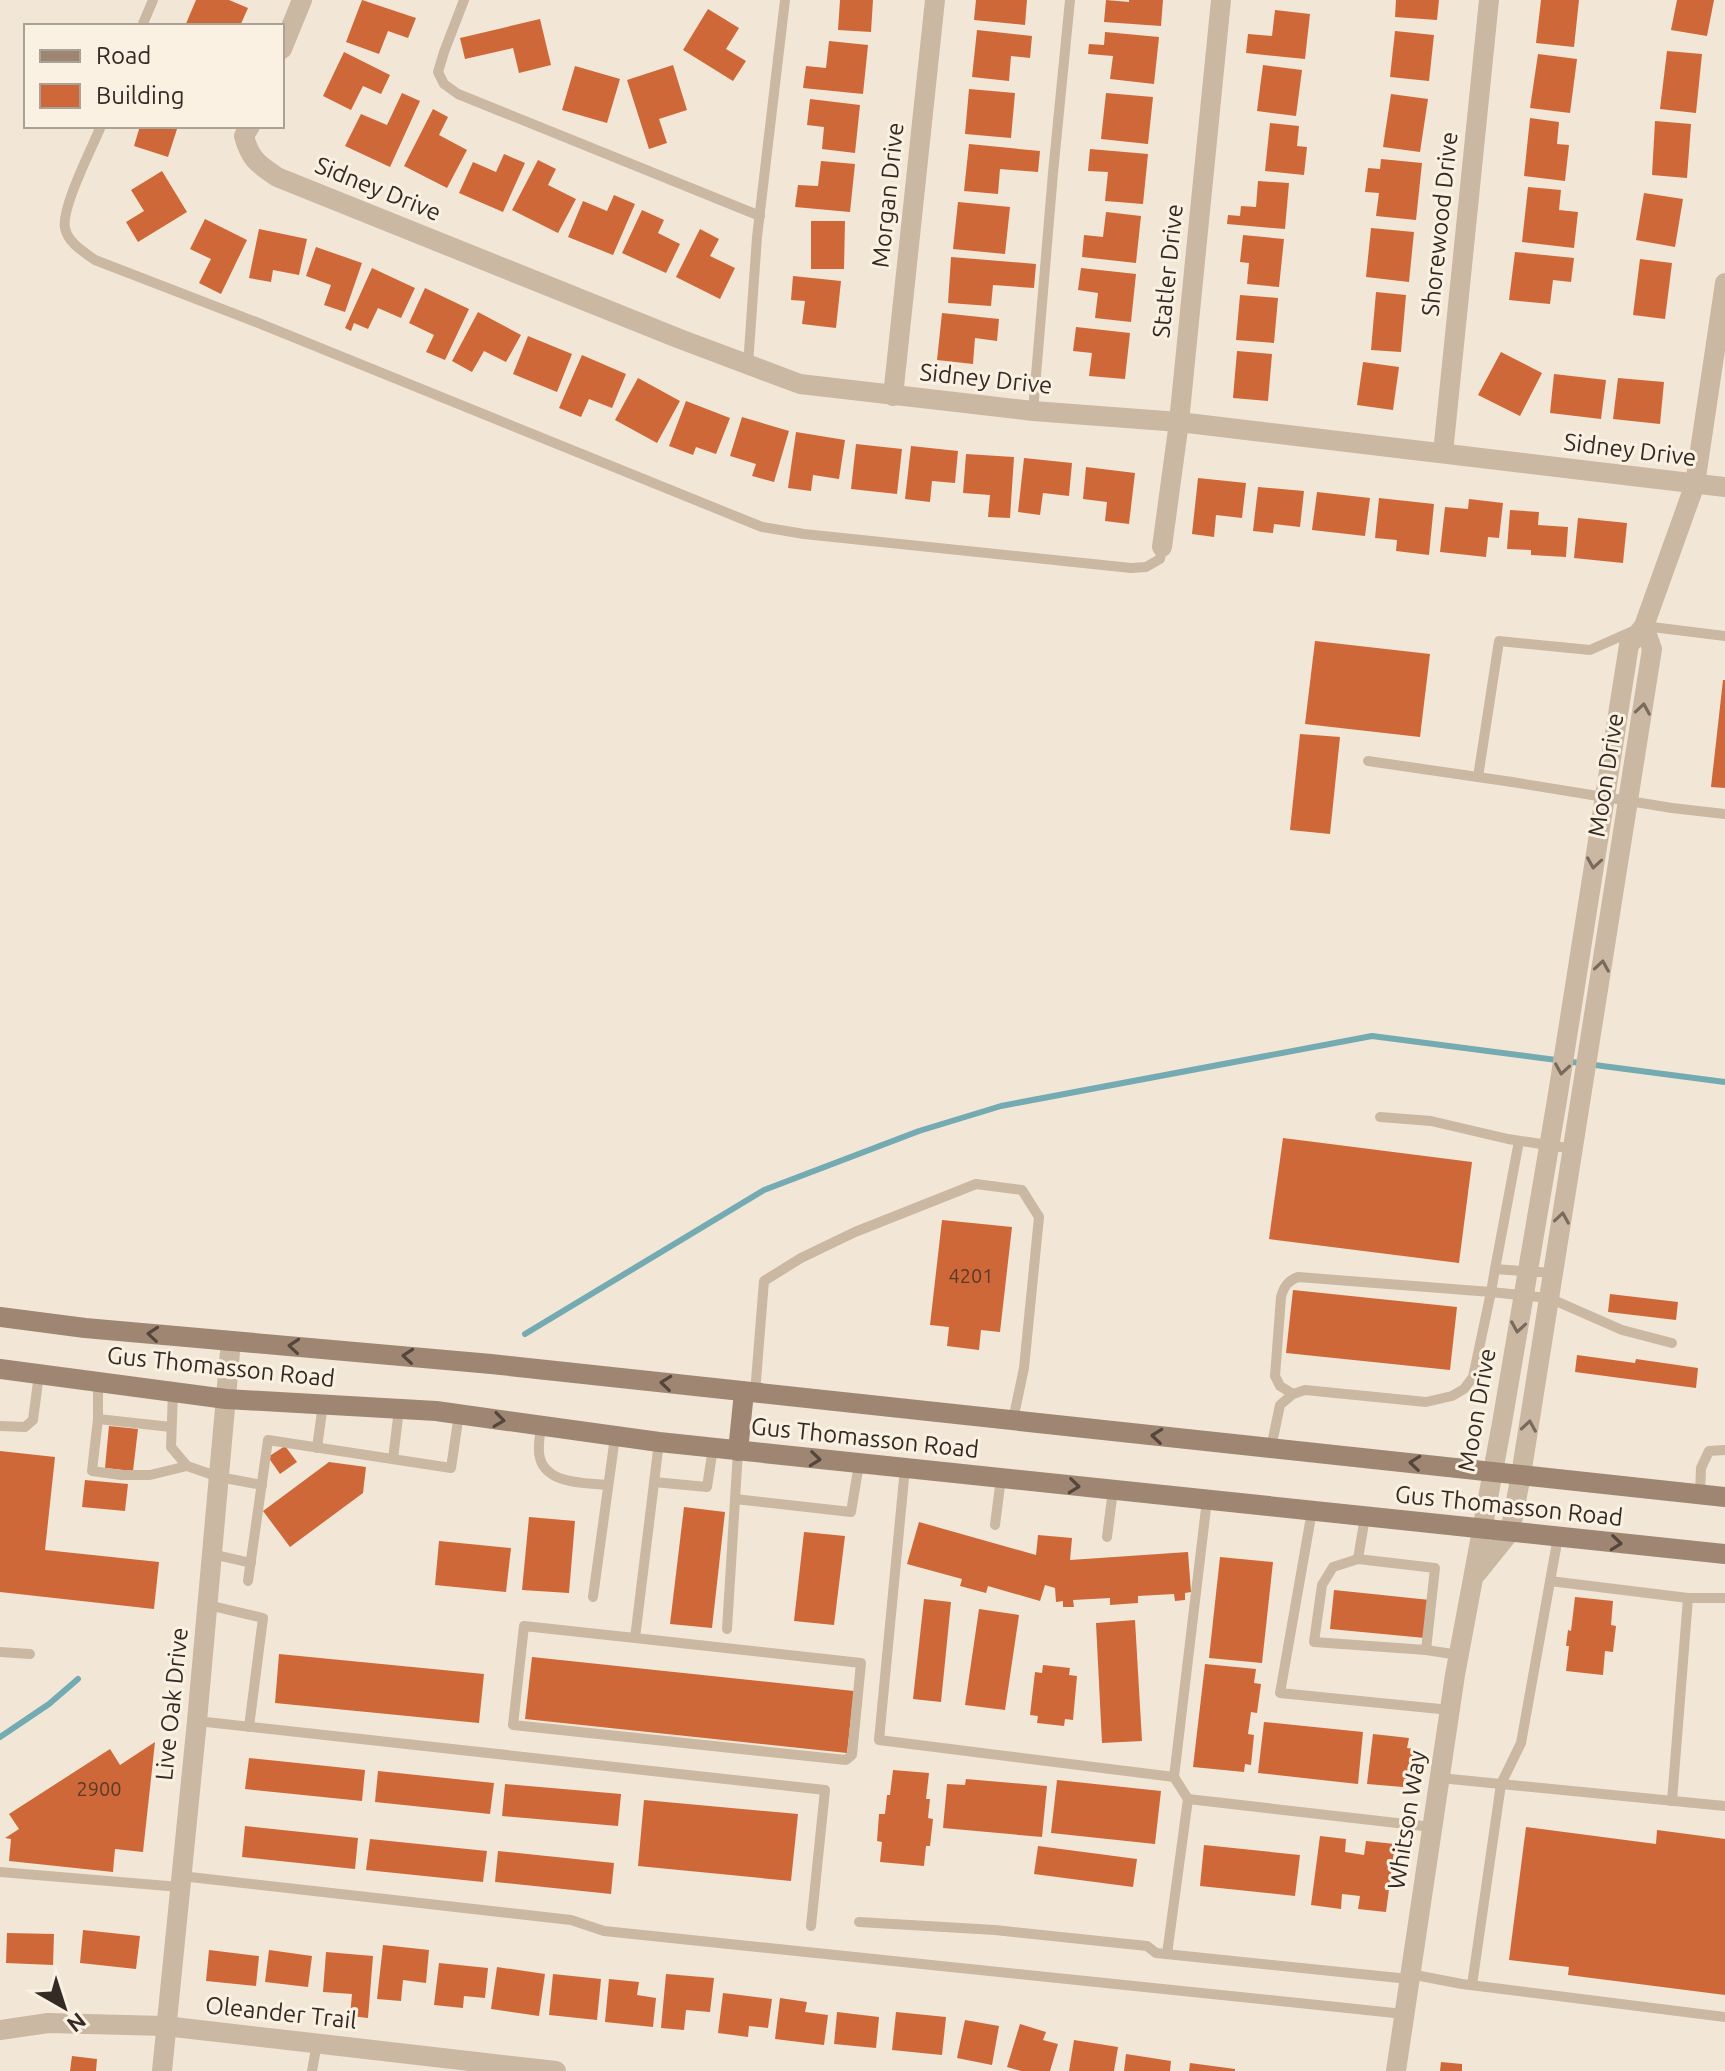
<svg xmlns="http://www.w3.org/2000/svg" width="1725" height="2071" viewBox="0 0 1725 2071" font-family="Ubuntu,sans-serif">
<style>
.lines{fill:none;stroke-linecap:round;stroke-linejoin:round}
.stream{stroke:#74aab1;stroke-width:6}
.building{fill:#ce6839}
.service{stroke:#cbb8a2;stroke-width:10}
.minor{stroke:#cbb8a2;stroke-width:20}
.tertiary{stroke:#cbb8a2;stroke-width:20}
.secondary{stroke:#9e8673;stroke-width:20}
.oneway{stroke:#786a5d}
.oneway2{stroke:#54463c}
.labels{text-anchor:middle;stroke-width:6;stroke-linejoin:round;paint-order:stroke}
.number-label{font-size:20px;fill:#5b3a2a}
.street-label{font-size:24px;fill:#352b25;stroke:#faf1e3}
</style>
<rect width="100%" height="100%" fill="#f2e7d6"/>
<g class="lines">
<g class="stream">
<path d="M525,1334L764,1190L919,1131L1001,1106L1372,1036L1725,1082"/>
<path d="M0,1737L49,1704L78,1679"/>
</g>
</g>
<g class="building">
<path d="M196,0H229L248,8L240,26H185Z"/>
<path d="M362,0L416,18L408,38L388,31L379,54L346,42Z"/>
<path d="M840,0H873L871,32L838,30Z"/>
<path d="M976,0H1027L1025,25L974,20Z"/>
<path d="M1106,0L1129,2V0H1163L1161,26L1104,22Z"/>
<path d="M1396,0H1439L1437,20L1395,17Z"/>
<path d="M1541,0H1579L1574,47L1536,43Z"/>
<path d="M1677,0H1714L1707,36L1671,30Z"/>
<path d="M708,9L739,28L726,49L746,61L733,81L683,50Z"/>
<path d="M1275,10L1310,14L1305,59L1246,53L1248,34L1272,36Z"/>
<path d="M540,19L551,65L519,73L513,48L465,59L460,38Z"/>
<path d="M977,30L1032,36L1030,58L1011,56L1009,81L972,77Z"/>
<path d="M1395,31L1434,35L1429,81L1390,77Z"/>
<path d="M1105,32L1159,37L1154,84L1110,79L1113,56L1088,54L1089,44L1104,45Z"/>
<path d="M829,41L868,45L863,94L803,88L806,66L826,68Z"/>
<path d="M1667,51L1702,54L1696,113L1660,109Z"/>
<path d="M344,52L390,75L381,94L363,86L351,110L323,96Z"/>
<path d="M1538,54L1577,59L1570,113L1530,108Z"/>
<path d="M673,65L687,110L659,119L667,143L649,149L627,80Z"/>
<path d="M1263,65L1302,70L1296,116L1257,111Z"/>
<path d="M575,66L620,79L607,123L562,110Z"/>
<path d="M969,89L1015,93L1011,138L965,134Z"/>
<path d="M402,93L420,101L390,167L345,146L361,114L387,125Z"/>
<path d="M1106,93L1153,97L1148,144L1101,139Z"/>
<path d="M1391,94L1428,99L1420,152L1383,147Z"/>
<path d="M810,99L860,105L855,153L822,149L824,127L807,125Z"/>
<path d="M433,109L448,117L439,135L467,150L447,188L404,166Z"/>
<path d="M1530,118L1559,122L1557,144L1569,145L1565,181L1524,176Z"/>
<path d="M1655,121L1691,124L1687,178L1652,175Z"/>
<path d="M1270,123L1299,126L1297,146L1307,147L1304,175L1265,171Z"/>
<path d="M140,126H178L168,157L134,146Z"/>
<path d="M969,144L1040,151L1038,172L1000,169L998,194L964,191Z"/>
<path d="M1090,149L1148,154L1143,204L1105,201L1108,172L1088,171Z"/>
<path d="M504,154L525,163L503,212L459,193L473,162L496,172Z"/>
<path d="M1381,159L1422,163L1416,220L1376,216L1379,193L1365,192L1368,168L1380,169Z"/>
<path d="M538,160L556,169L548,185L576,199L558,233L512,210Z"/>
<path d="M821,161L855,164L850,212L795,207L798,185L818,186Z"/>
<path d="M162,171L187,212L138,242L126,222L144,211L131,190Z"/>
<path d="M1258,181L1289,183L1285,229L1227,224L1228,215L1240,216L1241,206L1256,207Z"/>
<path d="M1528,187L1561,190L1559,210L1578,212L1574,248L1522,242Z"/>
<path d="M1644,193L1683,199L1675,247L1636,240Z"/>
<path d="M614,195L635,204L613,255L568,237L583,201L607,211Z"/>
<path d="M958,202L1010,207L1005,254L953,249Z"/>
<path d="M642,210L664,220L658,233L680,244L666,273L622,253Z"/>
<path d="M1106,212L1141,216L1136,263L1082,257L1084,235L1103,237Z"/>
<path d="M205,219L247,240L221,294L199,283L211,259L190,249Z"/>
<path d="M811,221H845L844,269H811Z"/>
<path d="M1371,228L1414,232L1409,282L1366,277Z"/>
<path d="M259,229L307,239L299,275L273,270L271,282L249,278Z"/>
<path d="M700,229L719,239L710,256L735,268L720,299L676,277Z"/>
<path d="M1243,235L1284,239L1279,287L1247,284L1249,263L1240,262Z"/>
<path d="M316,247L362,263L345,312L324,305L331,285L306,276Z"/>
<path d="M1515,252L1574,258L1571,282L1553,280L1550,304L1509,300Z"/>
<path d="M951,257L1036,264L1034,288L993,285L991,306L948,303Z"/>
<path d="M1640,259L1672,263L1665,319L1633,315Z"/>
<path d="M372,268L415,288L401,318L378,308L368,329L354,323L351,331L345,328Z"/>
<path d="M1081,268L1136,274L1131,322L1095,318L1098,293L1078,290Z"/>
<path d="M793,276L841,281L836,328L802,324L805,301L791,300Z"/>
<path d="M425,288L469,309L445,360L426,352L434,335L409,323Z"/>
<path d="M1376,292L1406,295L1401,352L1371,350Z"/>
<path d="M1240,295L1278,298L1274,343L1236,340Z"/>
<path d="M478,312L521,335L506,362L484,351L472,372L452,361Z"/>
<path d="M942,313L999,319L997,341L975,338L973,364L937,360Z"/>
<path d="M1076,327L1130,333L1125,379L1089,376L1092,353L1073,351Z"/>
<path d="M528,336L572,354L557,392L513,374Z"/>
<path d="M1237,351L1272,354L1268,401L1233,398Z"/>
<path d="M1501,352L1542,373L1520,416L1478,395Z"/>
<path d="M582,355L626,374L612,408L589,399L581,417L559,408Z"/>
<path d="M1363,362L1399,367L1393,410L1357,405Z"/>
<path d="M1554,374L1606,380L1601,419L1550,413Z"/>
<path d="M638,378L680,401L657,443L615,420Z"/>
<path d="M1618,378L1664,382L1660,424L1613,419Z"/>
<path d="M686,401L730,418L716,454L696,447L693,455L669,446Z"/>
<path d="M742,417L789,431L774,482L752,476L756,464L730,456Z"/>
<path d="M796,432L845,440L839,479L813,475L811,491L788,488Z"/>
<path d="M856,444L902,449L897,494L851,489Z"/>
<path d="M911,446L958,451L955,483L932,481L930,502L905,499Z"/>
<path d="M966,454L1014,457L1010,518L988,517L990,495L963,493Z"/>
<path d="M1024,458L1072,463L1069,496L1043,493L1040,515L1018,512Z"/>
<path d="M1086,467L1135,473L1129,524L1105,521L1107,502L1083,499Z"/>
<path d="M1198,478L1246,483L1242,518L1216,515L1214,537L1192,534Z"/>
<path d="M1258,487L1304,491L1300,527L1274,524L1273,533L1253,531Z"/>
<path d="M1317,492L1370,498L1365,536L1312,530Z"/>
<path d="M1379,498L1434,504L1429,555L1396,551L1397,540L1375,538Z"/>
<path d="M1469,499L1503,503L1499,538L1488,537L1486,557L1440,552L1445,507L1468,509Z"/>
<path d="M1510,510L1539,512L1538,525L1568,527L1566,557L1531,555V550L1507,549Z"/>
<path d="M1578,518L1627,523L1623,563L1574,558Z"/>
<path d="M1315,641L1430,654L1420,737L1305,724Z"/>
<path d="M1723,680H1725V788L1711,787Z"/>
<path d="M1300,734L1340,737L1330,834L1290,830Z"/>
<path d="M1283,1138L1472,1162L1459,1263L1269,1239Z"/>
<path d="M942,1220L1012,1227L1000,1332L981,1330L979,1350L947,1346L949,1327L930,1325Z"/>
<path d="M1293,1290L1457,1307L1450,1370L1286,1353Z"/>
<path d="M1610,1294L1678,1302L1676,1320L1608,1312Z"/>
<path d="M1577,1355L1635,1363L1636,1359L1698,1368L1696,1388L1575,1372Z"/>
<path d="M109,1426L138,1429L133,1471L105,1468Z"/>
<path d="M285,1446L297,1462L280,1474L268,1457Z"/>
<path d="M0,1451L55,1457L45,1550L159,1562L154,1609L0,1592Z"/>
<path d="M329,1462L366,1467L363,1493L290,1547L263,1511Z"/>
<path d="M85,1480L128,1484L125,1511L82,1507Z"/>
<path d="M684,1507L725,1512L712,1628L670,1624Z"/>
<path d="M529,1517L575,1521L569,1593L522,1590Z"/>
<path d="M919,1522L1036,1555L1038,1535L1072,1538L1070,1560L1188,1552L1191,1592L1185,1593V1600L1175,1601L1174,1594L1138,1596V1603L1110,1605V1598L1073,1600L1074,1607H1063V1601L1056,1602L1055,1588L1045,1585L1040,1601L988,1586L986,1593L960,1586L962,1579L907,1564Z"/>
<path d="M804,1532L845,1536L834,1625L794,1621Z"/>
<path d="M439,1541L511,1548L506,1592L435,1585Z"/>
<path d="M1220,1557L1273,1562L1262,1663L1209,1658Z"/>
<path d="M1334,1590L1430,1600L1425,1638L1330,1629Z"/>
<path d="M1575,1597L1613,1601L1611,1625L1616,1626L1613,1652L1605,1651L1603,1675L1566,1671L1569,1646H1566L1568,1630L1571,1631Z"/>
<path d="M924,1599L951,1602L941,1702L913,1699Z"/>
<path d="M979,1609L1019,1615L1005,1710L965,1705Z"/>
<path d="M1135,1620L1142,1741L1102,1743L1096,1623Z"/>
<path d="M279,1654L484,1674L479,1723L275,1703Z"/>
<path d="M532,1657L854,1691L847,1753L525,1719Z"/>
<path d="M1205,1664L1256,1669L1254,1683L1261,1684L1257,1713L1251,1712L1248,1734L1254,1735L1251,1765L1245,1764L1244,1772L1193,1767Z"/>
<path d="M1043,1665L1070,1668L1069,1675L1077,1676L1073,1720L1065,1719L1064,1726L1037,1723L1038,1716L1030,1715L1035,1672L1042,1673Z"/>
<path d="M1264,1722L1363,1732L1358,1784L1258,1773Z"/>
<path d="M1373,1734L1409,1738L1407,1748L1414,1749L1410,1779H1404L1403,1787L1367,1784Z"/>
<path d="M155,1742L143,1852L115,1849L113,1872L9,1861L11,1839L5,1838L19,1829L9,1814L110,1749L120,1765Z"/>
<path d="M249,1758L365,1770L362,1801L245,1789Z"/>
<path d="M893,1770L929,1773L926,1799H930L928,1818L933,1819L930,1846H926L924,1866L880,1862L882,1842L877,1841L879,1814H885L887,1795H890Z"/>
<path d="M378,1771L494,1783L490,1814L375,1802Z"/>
<path d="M966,1779L1047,1786L1042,1837L943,1828L947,1784L965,1785Z"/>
<path d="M1057,1780L1161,1791L1155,1844L1051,1833Z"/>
<path d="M505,1784L621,1794L618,1826L502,1816Z"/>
<path d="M644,1800L798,1814L791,1881L638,1866Z"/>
<path d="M245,1826L358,1838L355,1869L242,1857Z"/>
<path d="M1526,1827L1656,1844L1657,1830L1725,1839V1995L1568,1975L1569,1967L1509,1960Z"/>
<path d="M1320,1836L1346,1839L1345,1852L1364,1855L1366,1841L1395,1844L1386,1912L1358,1909L1360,1896L1342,1894L1341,1909L1311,1905Z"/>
<path d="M370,1839L487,1851L483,1882L366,1870Z"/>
<path d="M1204,1845L1300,1855L1295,1896L1200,1886Z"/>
<path d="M1038,1846L1137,1859L1133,1887L1034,1874Z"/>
<path d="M498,1851L614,1863L611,1894L495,1882Z"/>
<path d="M83,1930L140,1936L136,1969L80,1963Z"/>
<path d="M7,1933L54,1934L53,1965L6,1963Z"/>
<path d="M383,1945L429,1950L426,1983L403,1980L401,2001L377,1999Z"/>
<path d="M209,1950L259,1956L256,1986L206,1981Z"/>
<path d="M269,1950L312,1956L308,1987L265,1982Z"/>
<path d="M326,1952L373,1956L368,2018L350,2016L352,1994L323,1992Z"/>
<path d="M439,1963L488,1968L485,1998L464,1996L463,2008L434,2005Z"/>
<path d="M497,1967L545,1974L539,2016L491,2009Z"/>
<path d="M553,1974L601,1979L597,2020L549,2015Z"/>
<path d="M666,1974L714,1978L710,2012L686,2010L684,2030L661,2028Z"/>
<path d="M609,1979L639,1982L637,1995L656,1998L653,2027L605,2022Z"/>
<path d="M723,1993L772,1999L768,2028L749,2026L748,2037L718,2033Z"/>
<path d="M780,1998L807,2002L805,2012L828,2015L824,2045L775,2039Z"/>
<path d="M837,2012L879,2017L876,2048L834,2044Z"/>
<path d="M896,2012L946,2017L942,2055L892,2050Z"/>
<path d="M965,2020L999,2026L992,2065L957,2058Z"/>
<path d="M1020,2024L1046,2032L1043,2040L1058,2044L1050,2071H1021L1007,2067Z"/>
<path d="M1074,2040L1118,2047L1114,2071H1069Z"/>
<path d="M1126,2054L1171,2061L1170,2071H1124Z"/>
<path d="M72,2056L97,2059L96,2071H70Z"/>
<path d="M1441,2062L1462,2064V2071H1440Z"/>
<path d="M1190,2063L1235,2069V2071H1189Z"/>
</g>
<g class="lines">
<g class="service">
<path d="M464,0L444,52L438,72L444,84L458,94L760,216"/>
<path d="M142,26L153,0"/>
<path d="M101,126C92,148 61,208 65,228C68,243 84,252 95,260L256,322L762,527L804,534L1131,568L1146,567L1160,559L1162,547"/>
<path d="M748,365L757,237L785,0"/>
<path d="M1033,411L1053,173L1070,0"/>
<path d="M1368,761L1512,782L1672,808L1725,814"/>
<path d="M1478,777L1499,641L1590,650L1644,626L1725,636"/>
<path d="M1380,1117L1431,1121L1508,1139L1574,1149"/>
<path d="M1519,1141L1495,1269L1553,1273"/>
<path d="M98,1381V1419L92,1471L121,1475H150L187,1466"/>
<path d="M173,1392L171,1447L187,1466L219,1477L262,1485"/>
<path d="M755,1393L764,1281L801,1258L855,1232L976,1184L1022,1190L1039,1217L1024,1368L1013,1420"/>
<path d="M1293,1394L1280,1386L1275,1376L1281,1297C1284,1286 1288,1281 1298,1277L1491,1292L1495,1269"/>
<path d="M98,1419L171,1427"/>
<path d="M0,1426L25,1427L33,1420L39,1374"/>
<path d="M541,1426C540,1436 537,1449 540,1458C547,1485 587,1483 608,1485"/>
<path d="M317,1448L323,1404"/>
<path d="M1271,1448L1280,1405L1293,1394L1305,1390L1426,1402L1452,1396L1464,1389L1473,1377L1491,1292L1549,1298L1622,1330L1672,1343"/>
<path d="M393,1459L399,1409"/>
<path d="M905,1468L879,1740L1174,1777L1188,1799"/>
<path d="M654,1482L707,1487L713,1448"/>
<path d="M1700,1494L1701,1468L1709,1451L1725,1450"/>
<path d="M735,1499L851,1512L859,1464"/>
<path d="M1312,1511L1280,1693L1450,1710"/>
<path d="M1365,1517L1358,1559L1435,1568L1426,1650L1459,1655"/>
<path d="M995,1525L1001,1478"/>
<path d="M1107,1537L1113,1490"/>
<path d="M212,1554L251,1563"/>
<path d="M1358,1559L1333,1567L1322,1585L1314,1642L1426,1650"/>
<path d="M248,1581L268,1440L451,1468L459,1414"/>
<path d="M1550,1581L1688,1598H1725"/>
<path d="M593,1597L615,1437"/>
<path d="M208,1605L263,1618L249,1727"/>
<path d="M727,1629L738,1451"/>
<path d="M635,1638L524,1626L513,1725L846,1760L852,1755L861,1663L635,1638L659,1442"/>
<path d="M0,1652L30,1654"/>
<path d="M197,1721L825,1790L811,1926"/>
<path d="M1174,1777L1207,1500"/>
<path d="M1440,1778L1725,1806"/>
<path d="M1672,1801L1688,1598"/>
<path d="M0,1872L180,1887"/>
<path d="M181,1876L571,1920L604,1931L1404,2014"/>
<path d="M859,1922L995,1930L1147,1946L1156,1953L1409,1979"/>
<path d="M1167,1954L1188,1799L1432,1827"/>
<path d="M1410,1974L1462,1984L1725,2017"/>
<path d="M1472,1985L1501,1784L1521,1743L1558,1537"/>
<path d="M312,2071L317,2043"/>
</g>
<g class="minor">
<path d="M282,49L302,0"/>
<path d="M250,126L244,136C250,159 258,164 277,177L680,339L800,384L1033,411L1179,422L1725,487"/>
<path d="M893,396L935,0"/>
<path d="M1443,453L1489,0"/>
<path d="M1162,547L1179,422L1221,0"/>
<path d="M0,2030L48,2023L165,2026L556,2071"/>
<path d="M162,2071L197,1721L231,1341"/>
</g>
<g class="tertiary">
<path d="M1477,1573L1510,1532L1521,1475L1652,649L1644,626"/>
<path d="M1396,2071L1455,1675L1502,1423L1557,1100L1629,645L1644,626L1695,484L1725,283"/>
</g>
<g class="secondary">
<path d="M0,1317L85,1328L491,1364L1725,1497"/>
<path d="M0,1369L226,1399L436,1411L659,1442L1725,1554"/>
<path d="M738,1451L744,1392"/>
</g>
</g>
<defs><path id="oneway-chevron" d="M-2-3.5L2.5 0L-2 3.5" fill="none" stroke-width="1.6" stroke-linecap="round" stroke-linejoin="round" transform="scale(2)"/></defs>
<g class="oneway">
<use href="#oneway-chevron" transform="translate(1643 709) rotate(-81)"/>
<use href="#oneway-chevron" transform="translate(1594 863) rotate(99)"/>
<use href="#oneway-chevron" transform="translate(1602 966) rotate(-81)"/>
<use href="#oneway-chevron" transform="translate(1562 1069) rotate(99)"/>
<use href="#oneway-chevron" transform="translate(1562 1218) rotate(-81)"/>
<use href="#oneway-chevron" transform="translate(1518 1327) rotate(99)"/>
<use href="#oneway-chevron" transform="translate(1529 1426) rotate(-81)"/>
</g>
<g class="oneway2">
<use href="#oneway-chevron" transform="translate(153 1334) rotate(-175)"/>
<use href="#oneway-chevron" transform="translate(294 1346) rotate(-175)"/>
<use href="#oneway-chevron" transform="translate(408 1356) rotate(-175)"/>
<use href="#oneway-chevron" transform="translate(666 1383) rotate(-174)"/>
<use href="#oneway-chevron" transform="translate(499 1420) rotate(8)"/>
<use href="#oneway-chevron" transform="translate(1157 1436) rotate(-174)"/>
<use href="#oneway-chevron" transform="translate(815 1459) rotate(6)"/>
<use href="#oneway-chevron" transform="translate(1415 1463) rotate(-174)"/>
<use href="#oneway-chevron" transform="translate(1074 1486) rotate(6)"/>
<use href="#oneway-chevron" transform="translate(1616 1543) rotate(6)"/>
</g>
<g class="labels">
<g class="number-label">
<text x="971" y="1283">4201</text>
<text x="99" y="1796">2900</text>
</g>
<g class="street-label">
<text transform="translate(378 189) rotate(22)" y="8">Sidney Drive</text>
<text transform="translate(888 195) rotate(-84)" y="8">Morgan Drive</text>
<text transform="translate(1440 224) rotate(-84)" y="8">Shorewood Drive</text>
<text transform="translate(1168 271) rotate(-84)" y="8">Statler Drive</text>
<text transform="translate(986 379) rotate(6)" y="8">Sidney Drive</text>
<text transform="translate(1630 450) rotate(7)" y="8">Sidney Drive</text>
<text transform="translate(1606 775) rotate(-81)" y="8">Moon Drive</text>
<text transform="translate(221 1367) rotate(6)" y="8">Gus Thomasson Road</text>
<text transform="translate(1477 1410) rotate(-80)" y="8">Moon Drive</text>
<text transform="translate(865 1438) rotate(6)" y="8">Gus Thomasson Road</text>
<text transform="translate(1509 1506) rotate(6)" y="8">Gus Thomasson Road</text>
<text transform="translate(172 1704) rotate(-84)" y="8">Live Oak Drive</text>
<text transform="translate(1407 1820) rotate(-81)" y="8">Whitson Way</text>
<text transform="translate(281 2013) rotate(6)" y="8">Oleander Trail</text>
</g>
</g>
<rect x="24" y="24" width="260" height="104" fill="#faf1e3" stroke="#aba297" stroke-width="2"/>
<rect x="40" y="50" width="40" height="12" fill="#9e8673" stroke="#aba297" stroke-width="2"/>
<text x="96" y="64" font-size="24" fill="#352b25">Road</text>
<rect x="40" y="84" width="40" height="24" fill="#ce6839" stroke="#aba297" stroke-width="2"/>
<text x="96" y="104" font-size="24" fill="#352b25">Building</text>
<g transform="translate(64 2007) rotate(141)" stroke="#faf1e3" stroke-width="6" paint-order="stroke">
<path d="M0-6L14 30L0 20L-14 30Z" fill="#352b25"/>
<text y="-12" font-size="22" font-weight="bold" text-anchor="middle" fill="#352b25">N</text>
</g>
</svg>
